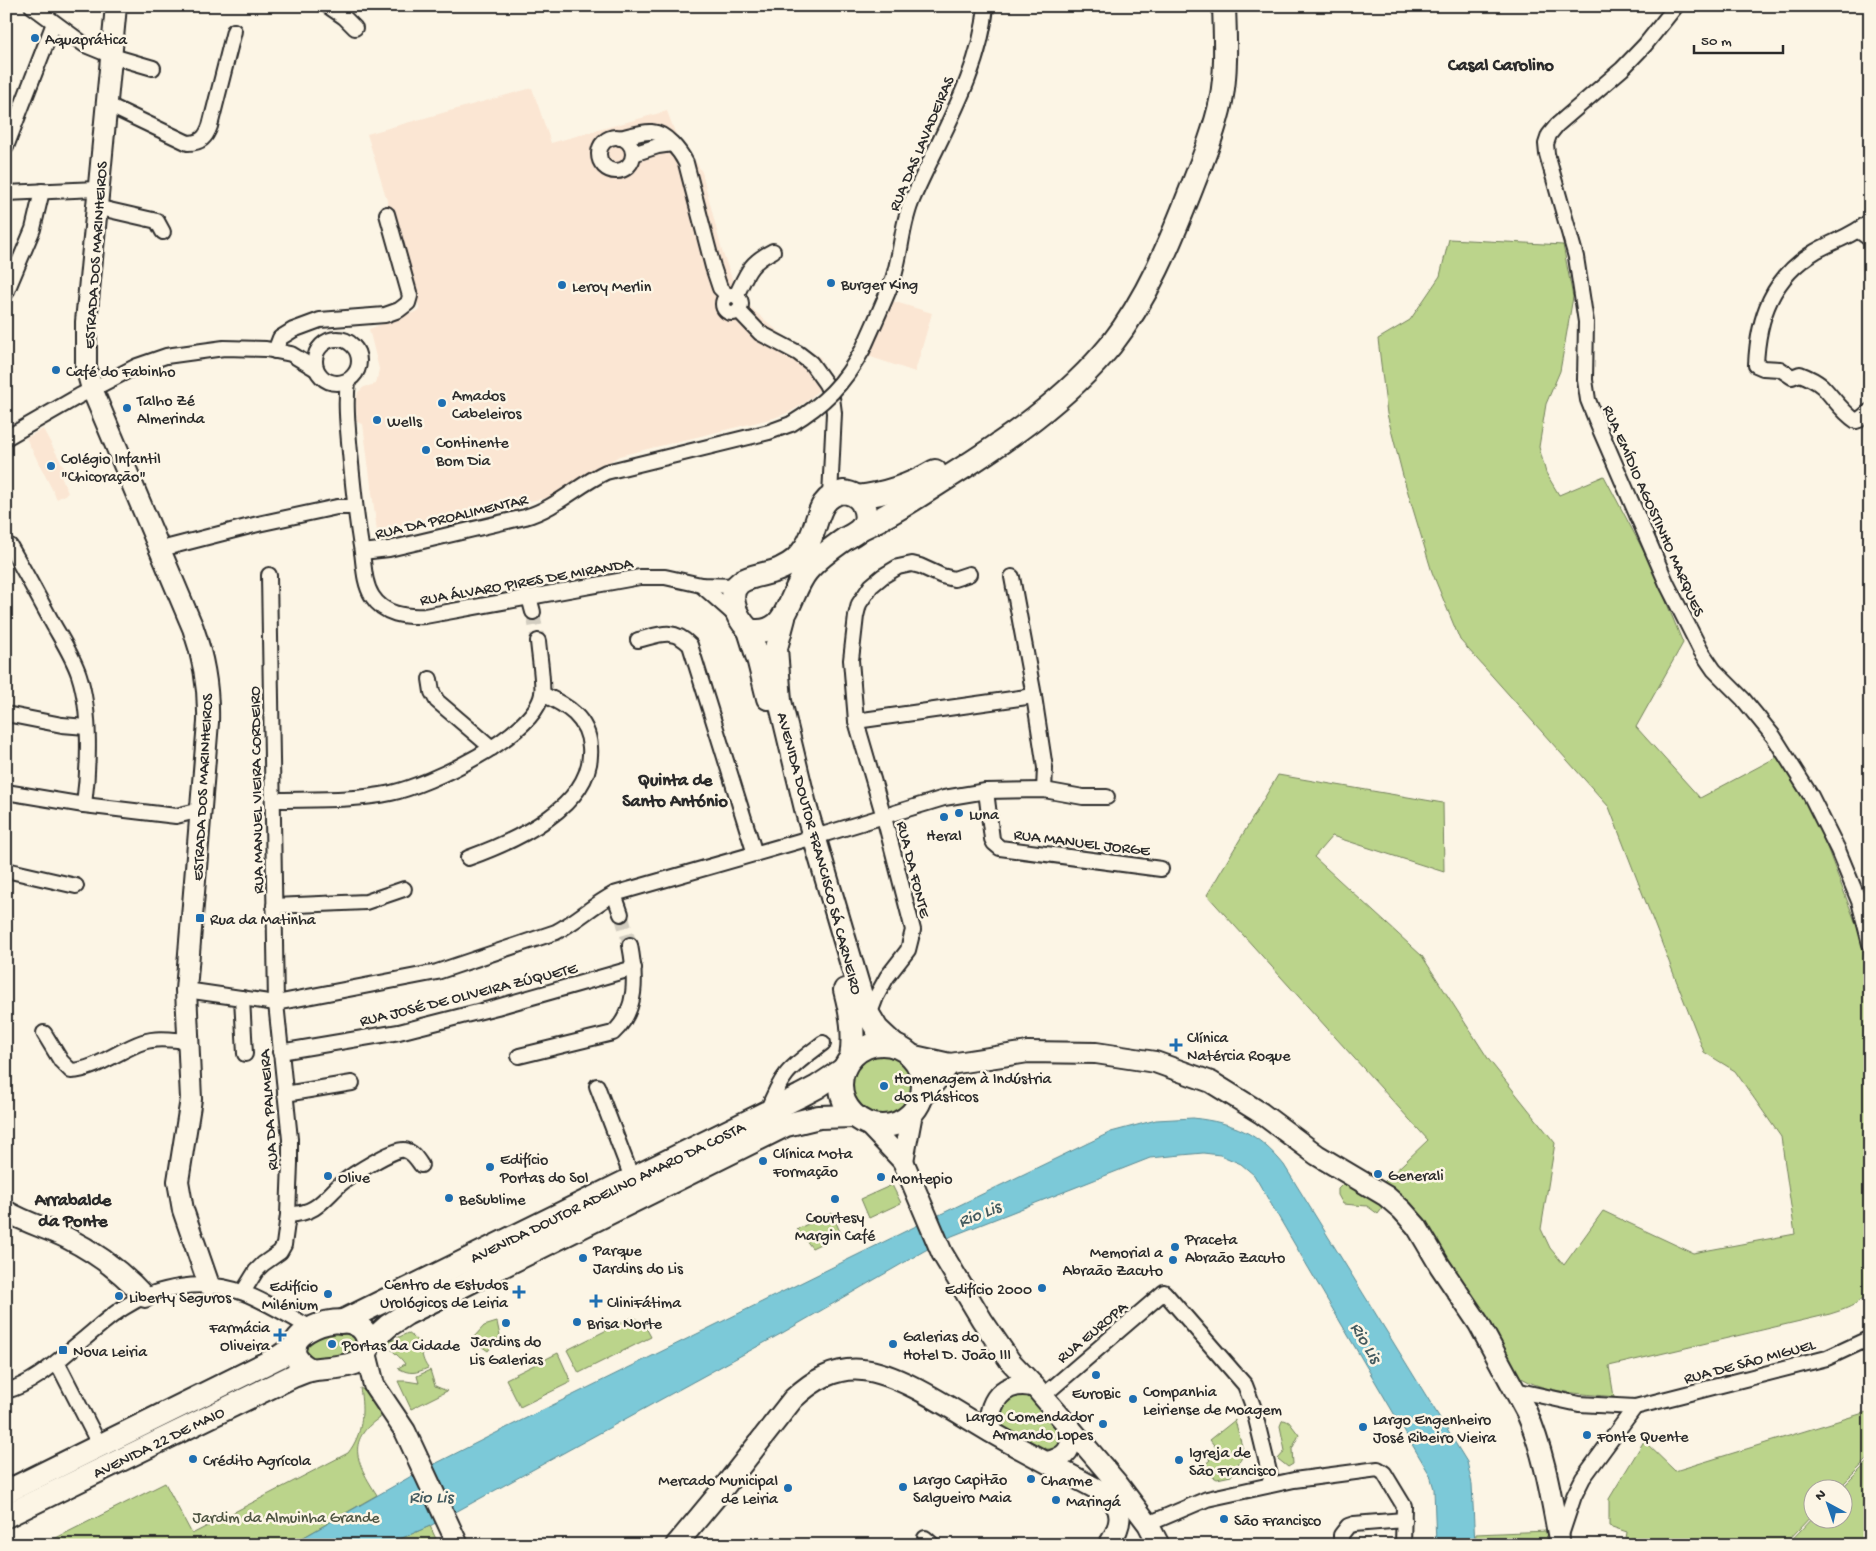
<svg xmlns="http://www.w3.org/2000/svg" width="1876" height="1551" viewBox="0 0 1876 1551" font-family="'Gochi Hand',sans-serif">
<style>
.built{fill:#fbe6d3}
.green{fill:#bbd48b;stroke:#73805b}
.water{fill:#7bc9d8;stroke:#5b8a93}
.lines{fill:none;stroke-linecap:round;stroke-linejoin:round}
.street-tunnel{stroke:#d2cdc0;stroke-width:14;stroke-dasharray:14 7;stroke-linecap:butt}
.street-casing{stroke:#2b2b2b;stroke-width:18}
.secondary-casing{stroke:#2b2b2b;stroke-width:24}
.primary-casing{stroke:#2b2b2b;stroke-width:26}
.street{stroke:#fcf5e5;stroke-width:14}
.secondary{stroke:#fcf5e5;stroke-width:20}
.primary{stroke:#fcf5e5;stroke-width:22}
.street-bridge-casing{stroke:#2b2b2b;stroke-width:18;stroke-linecap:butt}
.street-bridge{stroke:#fcf5e5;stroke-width:14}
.poi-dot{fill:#1f6fb2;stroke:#fcf5e5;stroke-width:2}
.labels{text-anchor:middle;stroke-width:5;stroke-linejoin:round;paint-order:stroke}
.poi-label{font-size:16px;fill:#2b2b2b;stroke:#fcf5e5;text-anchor:start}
.street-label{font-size:16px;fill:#2b2b2b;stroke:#fcf5e5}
.park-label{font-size:16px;fill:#4f5543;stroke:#fcf5e5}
.neighbourhood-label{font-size:18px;font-weight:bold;fill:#2b2b2b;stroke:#fcf5e5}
.water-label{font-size:18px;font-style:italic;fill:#435a5f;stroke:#fcf5e5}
</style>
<rect width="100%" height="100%" fill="#fcf5e5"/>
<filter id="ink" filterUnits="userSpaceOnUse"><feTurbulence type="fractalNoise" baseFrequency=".02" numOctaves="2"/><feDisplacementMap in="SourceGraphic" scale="10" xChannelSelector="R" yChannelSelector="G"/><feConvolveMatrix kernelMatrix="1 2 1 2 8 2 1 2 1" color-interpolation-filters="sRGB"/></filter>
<g filter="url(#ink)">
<g class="built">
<path d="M532,88L551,143L667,111L676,135L688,150L702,172L722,251L734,284L751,308L780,333L821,358L820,389L806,402L790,412L774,418L619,456L556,496L377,531L363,424L357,422L356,401L358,392L364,387L376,384L379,369L369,329L420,310L367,134Z"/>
<path d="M892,301L932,313L915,372L868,356L878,327Z"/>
<path d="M43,429L67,473L61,476L68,493L57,499L26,438Z"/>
</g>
<g class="green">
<path d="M1449,239L1563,245L1573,297L1560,371L1546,404L1539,447L1546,473L1559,495L1604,476L1652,567L1683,643L1636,727L1700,798L1777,757L1817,821L1861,937L1868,974L1870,1063L1867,1162L1870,1205V1287C1863,1304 1846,1309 1830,1314L1609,1366L1614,1397C1583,1393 1538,1394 1514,1372L1423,1217L1414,1207L1384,1182L1428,1140L1207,895L1278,775L1443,803L1444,872L1332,836L1314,857L1422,956L1489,1060L1555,1143L1541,1229L1550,1248L1564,1265L1603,1211L1693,1253L1795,1234L1781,1137L1735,1071L1704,1052L1609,807L1460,640L1432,572L1403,476L1387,414L1378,339L1410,320L1440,276Z"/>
<circle cx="881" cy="1085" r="31"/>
<path d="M1343,1184H1347L1384,1206L1378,1214L1367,1206L1343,1204L1338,1195V1189Z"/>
<path d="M892,1185L901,1203L869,1218L861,1199Z"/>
<path d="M832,1213L841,1234L812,1248L797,1229Z"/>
<path d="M633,1317L643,1322L651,1337L579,1373L567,1350Z"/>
<path d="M497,1322L500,1336L488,1351L478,1344L473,1338L484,1326Z"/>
<path d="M344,1327L360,1342L352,1356L311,1361L302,1345L304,1339Z"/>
<path d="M408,1333C428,1347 417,1353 428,1368C416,1373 410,1375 398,1368L405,1364C400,1356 392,1352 386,1343Z"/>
<path d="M558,1353L571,1382L520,1407L506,1379Z"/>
<path d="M430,1370L435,1386L447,1391L411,1409L398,1381H406L419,1383L417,1376Z"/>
<path d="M360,1388L367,1392L384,1415C344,1439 356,1462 377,1495L290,1545H42L165,1483L192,1534L348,1453C363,1434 364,1412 360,1388Z"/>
<path d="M1012,1394L1025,1395L1033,1399L1062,1430V1439L1059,1445L1053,1449H1044L1002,1426L999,1423L997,1410Z"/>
<path d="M1870,1411V1457L1839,1488H1814L1813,1514L1784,1545H1625L1627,1532L1609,1526V1499L1644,1441L1675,1471Z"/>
<path d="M1235,1420L1244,1454L1231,1476L1217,1479L1208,1474L1202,1467L1210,1460L1207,1457L1217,1449L1210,1440Z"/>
<path d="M1284,1420L1289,1422L1299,1435L1292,1449L1293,1464L1288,1467L1278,1459L1285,1451L1280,1426L1282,1421Z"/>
<path d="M1870,1460V1545H1787L1813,1517L1844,1518V1488H1842Z"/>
<path d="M430,1526L436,1539L417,1545H386Z"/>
<path d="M1547,1531V1545H1475L1476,1534Z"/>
</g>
<path class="water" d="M1193,1118C1234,1123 1257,1132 1284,1165L1467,1462L1472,1484L1475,1545H1436L1434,1489L1430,1475L1254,1175L1241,1164L1220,1155L1203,1153L1150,1158L952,1236L924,1251L784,1332L430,1526L386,1545H290L415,1474L500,1431L912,1228L1111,1132L1156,1120Z"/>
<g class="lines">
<g class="street-tunnel">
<path d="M533,612L538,641"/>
<path d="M621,914L630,945"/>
</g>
<defs>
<g id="street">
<path d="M32,6L85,45L112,56L153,68"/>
<path d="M328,6L344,17L355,28"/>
<path d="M1676,6L1645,45L1622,69L1557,125L1549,135L1546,144L1547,154L1576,257L1586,322L1585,380L1588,400L1598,425L1667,584L1701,651L1714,670L1743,699L1774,737L1811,796L1838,850L1859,901L1870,944"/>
<path d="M106,104L188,143C201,143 206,137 210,126L234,31"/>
<circle cx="616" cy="154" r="17"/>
<path d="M620,138C630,136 642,131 652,132C666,133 680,151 686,163L713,267L720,288L728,296"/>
<path d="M6,147L54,23"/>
<path d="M633,154L658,146L672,144"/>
<path d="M6,193L97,189"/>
<path d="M96,207L157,221L163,232"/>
<path d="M1870,221C1854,235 1834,241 1816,251C1772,277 1758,317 1756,365L1763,368L1780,369L1792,377L1800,374C1808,377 1816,381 1822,386C1833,397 1842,412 1856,421L1859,420L1870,411"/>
<path d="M1859,231L1870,239"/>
<path d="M6,293L33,229L42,191"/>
<circle cx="732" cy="304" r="9"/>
<path d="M736,296C747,273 749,263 773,251"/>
<path d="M738,310L760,333L798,353L811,363L826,384L832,397L834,413L830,496"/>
<circle cx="337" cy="361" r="22"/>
<path d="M863,349C873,326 884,303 893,279C902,252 901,224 913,198C940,136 980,74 986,6"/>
<path d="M275,351L280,338L293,330L320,320L385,315L399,310L408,303L410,296L387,214"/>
<path d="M348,381C345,405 348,429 350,453C353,486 356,519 362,552C364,566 364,583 372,596C384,615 405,617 425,616L640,577H665L701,585L736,586"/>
<path d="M6,438L79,396L137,366L166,356L224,348L266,349L291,354L316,369"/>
<path d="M10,546C25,572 39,598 53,624C62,640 73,657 79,675C91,712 89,766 84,805"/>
<path d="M161,549L258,524L337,507H355"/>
<path d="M362,552L389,549L525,517C556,508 578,485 606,472L769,432L791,424"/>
<path d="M1012,577L1034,696L1045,768L1044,790"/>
<path d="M701,585L736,616"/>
<path d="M529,597L533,612"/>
<path d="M638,640C659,635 673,627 690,645L755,854"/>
<path d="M430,679L432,692L437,701L492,748"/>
<path d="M6,714L62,725L86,727"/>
<path d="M856,721L1034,696"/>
<path d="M986,791L992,839L994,843L1000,848L1161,869"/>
<path d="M6,792L84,805L176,816L201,810"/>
<path d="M273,800C311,799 354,801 391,793C429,785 534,736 542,694C544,684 539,654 538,641"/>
<path d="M815,837L944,798L986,791L1044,790L1083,797H1107"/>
<path d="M468,858C513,842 595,806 590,747C588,718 567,705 542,694"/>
<path d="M6,870L76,886"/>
<path d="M614,894L621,914"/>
<path d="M274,906L366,902L404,889"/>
<path d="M186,990L276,1003L437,972L556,932C577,921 593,905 614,894L803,840"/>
<path d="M242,998L245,1054"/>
<path d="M868,1018L876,997L887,977L908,950L913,930L884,817L856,721L851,660L856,616L859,604L871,586L883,576L898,567L912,564L920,566L942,576L954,579L969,574"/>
<path d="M44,1033L61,1061L71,1071C96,1070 119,1050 143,1042C157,1037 174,1040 189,1041"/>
<path d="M280,1052L399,1032L497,1007L634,968"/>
<path d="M519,1056L613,1033C638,1010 636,977 630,945"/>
<path d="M597,1086L632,1178"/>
<path d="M285,1094L352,1083"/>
<path d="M767,1112C782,1072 790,1068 823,1043"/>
<path d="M288,1215C298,1214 306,1213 314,1208C325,1201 333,1190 343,1182C352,1175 394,1148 404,1150C412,1151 417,1159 421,1165"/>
<path d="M243,1292L256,1271L263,1264L280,1252L284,1245L288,1215L290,1163V1139L276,1003L269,575"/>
<path d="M57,1362L100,1446"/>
<path d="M1515,1390L1579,1404L1635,1407L1827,1358L1870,1338"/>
<path d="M6,1391C35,1383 56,1362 79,1343C93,1332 107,1318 123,1308C157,1286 205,1278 244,1293C267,1302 289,1316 311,1328"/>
<path d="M1043,1396L1164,1292L1245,1385L1253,1406L1272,1484"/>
<path d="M1148,1524L1207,1499L1294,1480L1378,1469L1384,1473L1404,1506L1403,1545"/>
<path d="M925,1538L933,1545"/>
<path d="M1560,1538L1574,1496L1583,1478L1635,1407"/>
<path d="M1341,1545V1535L1348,1526L1354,1524L1404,1520"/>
</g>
<g id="secondary">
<path d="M116,6L86,322V367L92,389L193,628C204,659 209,690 208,722L186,990L191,1099L178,1181L183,1210L209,1285"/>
<path d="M910,1055L950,1064L1028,1052L1096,1053L1155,1062L1211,1082L1261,1113L1317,1155L1386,1196L1402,1210L1417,1227L1440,1266L1479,1324L1526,1411C1544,1451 1551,1496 1559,1539V1545"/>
<path d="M921,1099L950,1064"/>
<path d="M868,1124L903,1161L942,1253L982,1320L1010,1361L1035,1387L1117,1483L1148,1524L1159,1545"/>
<path d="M903,1161L912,1113"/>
<path d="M6,1211C26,1223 47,1228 67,1238C95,1252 123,1273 145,1297"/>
<path d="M366,1353L374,1385L405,1431L458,1545"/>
<path d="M991,1432C985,1403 1004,1378 1035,1387"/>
<path d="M1048,1462C1067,1457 1073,1449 1071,1429"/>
<path d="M676,1545L725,1486L793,1399C813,1380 835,1367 863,1370C900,1373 956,1412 989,1431C1027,1453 1067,1473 1106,1494C1126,1510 1121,1526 1109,1545"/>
</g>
<g id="primary">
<path d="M843,492C852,493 858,496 862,503C866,511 868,521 861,528C857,533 850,536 845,539C832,548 818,558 807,571C795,585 789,614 777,624C769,631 759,632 749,630C741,622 736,615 734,604C727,573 764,578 782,568C791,564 800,556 805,548C820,528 814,497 843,492Z"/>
<path d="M857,497C885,494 911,485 935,471"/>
<path d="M862,528C892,514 919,496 947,478C1006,441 1066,400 1111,345C1147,299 1171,241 1192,187C1203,159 1215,130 1221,101C1227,70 1225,38 1224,6"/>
<path d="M784,618L776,648L780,701L806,809L865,1009L877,1029L895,1046"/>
<path d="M749,630L759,662L768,698"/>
<path d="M845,990C851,1013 855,1033 851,1058"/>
<circle cx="882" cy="1085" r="41"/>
<path d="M341,1322L800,1096L817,1087L844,1069"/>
<path d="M368,1344L388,1326L406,1314L786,1125L819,1117L854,1116"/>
<path d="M6,1492L279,1357L295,1346"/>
<path d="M6,1516L293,1376C299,1374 305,1371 311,1370C329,1366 368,1371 368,1344C368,1337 365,1331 360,1327C334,1307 261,1343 311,1370"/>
</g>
</defs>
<use href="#street" class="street-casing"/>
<use href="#secondary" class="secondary-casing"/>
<use href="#primary" class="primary-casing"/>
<use href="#street" class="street"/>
<use href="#secondary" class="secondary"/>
<use href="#primary" class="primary"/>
<defs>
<path id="street-bridge" d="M791,424C824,404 844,384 863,349"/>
</defs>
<use href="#street-bridge" class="street-bridge-casing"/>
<use href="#street-bridge" class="street-bridge"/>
</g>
</g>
<g class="poi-dot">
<circle cx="35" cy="38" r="5"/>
<circle cx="831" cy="283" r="5"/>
<circle cx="562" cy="285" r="5"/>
<circle cx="56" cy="370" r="5"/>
<circle cx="442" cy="403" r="5"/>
<circle cx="127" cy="408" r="5"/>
<circle cx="377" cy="420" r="5"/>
<circle cx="426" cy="450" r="5"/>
<circle cx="51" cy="466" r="5"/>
<circle cx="959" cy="813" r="5"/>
<circle cx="944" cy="817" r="5"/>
<rect x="195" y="913" width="10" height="10" rx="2.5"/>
<path d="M1173.5 1037.5h5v5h5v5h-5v5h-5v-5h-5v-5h5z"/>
<circle cx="884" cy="1086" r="5"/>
<circle cx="763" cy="1161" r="5"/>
<circle cx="490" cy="1167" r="5"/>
<circle cx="1378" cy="1174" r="5"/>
<circle cx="328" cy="1176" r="5"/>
<circle cx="881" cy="1177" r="5"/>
<circle cx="449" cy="1198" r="5"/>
<circle cx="835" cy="1199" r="5"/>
<circle cx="1175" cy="1247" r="5"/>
<circle cx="583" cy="1258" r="5"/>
<circle cx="1173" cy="1260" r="5"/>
<circle cx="1042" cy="1288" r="5"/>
<path d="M516.5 1284.5h5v5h5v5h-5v5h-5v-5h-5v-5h5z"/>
<circle cx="328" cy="1294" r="5"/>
<circle cx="119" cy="1296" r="5"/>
<path d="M593.5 1293.5h5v5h5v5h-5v5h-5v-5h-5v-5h5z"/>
<circle cx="577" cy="1322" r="5"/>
<circle cx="506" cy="1323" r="5"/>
<path d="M277.5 1327.5h5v5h5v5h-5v5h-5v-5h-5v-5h5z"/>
<circle cx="332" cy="1344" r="5"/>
<circle cx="893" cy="1344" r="5"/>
<rect x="58" y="1345" width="10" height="10" rx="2.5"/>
<circle cx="1096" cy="1375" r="5"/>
<circle cx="1133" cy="1399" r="5"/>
<circle cx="1103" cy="1424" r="5"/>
<circle cx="1363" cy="1427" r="5"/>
<circle cx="1587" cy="1435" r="5"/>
<circle cx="193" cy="1459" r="5"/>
<circle cx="1179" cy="1460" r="5"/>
<circle cx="1031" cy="1479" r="5"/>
<circle cx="903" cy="1487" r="5"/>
<circle cx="788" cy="1488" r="5"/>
<circle cx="1056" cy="1500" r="5"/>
<circle cx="1224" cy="1519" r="5"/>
</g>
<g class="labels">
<g class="poi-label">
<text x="45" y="44">Aquaprática</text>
<text x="841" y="289">Burger King</text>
<text x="572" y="291">Leroy Merlin</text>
<text x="66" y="376">Café do Fabinho</text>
<text x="452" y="400">Amados<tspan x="452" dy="18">Cabeleiros</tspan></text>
<text x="137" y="405">Talho Zé<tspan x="137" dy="18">Almerinda</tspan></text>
<text x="387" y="426">Wells</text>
<text x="436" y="447">Continente<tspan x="436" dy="18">Bom Dia</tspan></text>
<text x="61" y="463">Colégio Infantil<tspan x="61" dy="18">"Chicoração"</tspan></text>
<text x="969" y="819">Luna</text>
<text x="944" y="840" text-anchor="middle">Heral</text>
<text x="210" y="924">Rua da Matinha</text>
<text x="1187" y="1042">Clínica<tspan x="1187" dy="18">Natércia Roque</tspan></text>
<text x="894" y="1083">Homenagem à Indústria<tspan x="894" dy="18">dos Plásticos</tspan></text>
<text x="773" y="1158">Clínica Mota<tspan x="773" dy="18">Formação</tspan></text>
<text x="500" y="1164">Edifício<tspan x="500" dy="18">Portas do Sol</tspan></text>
<text x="1388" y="1180">Generali</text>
<text x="338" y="1182">Olive</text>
<text x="891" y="1183">Montepio</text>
<text x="459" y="1204">BeSublime</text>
<text x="835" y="1222" text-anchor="middle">Courtesy<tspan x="835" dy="18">Margin Café</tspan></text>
<text x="1185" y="1244">Praceta<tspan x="1185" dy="18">Abraão Zacuto</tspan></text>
<text x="593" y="1255">Parque<tspan x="593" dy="18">Jardins do Lis</tspan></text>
<text x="1163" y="1257" text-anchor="end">Memorial a<tspan x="1163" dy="18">Abraão Zacuto</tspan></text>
<text x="508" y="1289" text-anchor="end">Centro de Estudos<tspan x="508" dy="18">Urológicos de Leiria</tspan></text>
<text x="318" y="1291" text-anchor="end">Edifício<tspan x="318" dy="18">Milénium</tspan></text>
<text x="1032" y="1294" text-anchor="end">Edifício 2000</text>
<text x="129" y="1302">Liberty Seguros</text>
<text x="607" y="1307">CliniFátima</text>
<text x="587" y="1328">Brisa Norte</text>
<text x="270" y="1332" text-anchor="end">Farmácia<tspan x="270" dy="18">Oliveira</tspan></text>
<text x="903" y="1341">Galerias do<tspan x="903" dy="18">Hotel D. João III</tspan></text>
<text x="506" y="1346" text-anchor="middle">Jardins do<tspan x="506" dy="18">Lis Galerias</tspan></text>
<text x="342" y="1350">Portas da Cidade</text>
<text x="73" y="1356">Nova Leiria</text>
<text x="1143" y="1396">Companhia<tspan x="1143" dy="18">Leiriense de Moagem</tspan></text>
<text x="1096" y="1398" text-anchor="middle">EuroBic</text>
<text x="1093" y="1421" text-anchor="end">Largo Comendador<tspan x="1093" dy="18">Armando Lopes</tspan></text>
<text x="1373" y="1424">Largo Engenheiro<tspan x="1373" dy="18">José Ribeiro Vieira</tspan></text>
<text x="1597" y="1441">Fonte Quente</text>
<text x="1189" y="1457">Igreja de<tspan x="1189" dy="18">São Francisco</tspan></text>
<text x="203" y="1465">Crédito Agrícola</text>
<text x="913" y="1484">Largo Capitão<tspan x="913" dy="18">Salgueiro Maia</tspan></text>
<text x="778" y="1485" text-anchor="end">Mercado Municipal<tspan x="778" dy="18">de Leiria</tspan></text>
<text x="1041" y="1485">Charme</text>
<text x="1066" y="1506">Maringá</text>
<text x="1234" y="1525">São Francisco</text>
</g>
<g class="street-label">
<text transform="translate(920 143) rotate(-67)" y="6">RUA DAS LAVADEIRAS</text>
<text transform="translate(94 255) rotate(-86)" y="6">ESTRADA DOS MARINHEIROS</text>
<text transform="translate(1655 510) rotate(66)" y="6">RUA EMÍDIO AGOSTINHO MARQUES</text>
<text transform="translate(451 515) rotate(-13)" y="6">RUA DA PROALIMENTAR</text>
<text transform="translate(526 580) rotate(-10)" y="6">RUA ÁLVARO PIRES DE MIRANDA</text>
<text transform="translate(201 787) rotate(-87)" y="6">ESTRADA DOS MARINHEIROS</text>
<text transform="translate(255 790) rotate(-91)" y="6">RUA MANUEL VIEIRA CORDEIRO</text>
<text transform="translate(1082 841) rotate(7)" y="6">RUA MANUEL JORGE</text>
<text transform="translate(821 853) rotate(75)" y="6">AVENIDA DOUTOR FRANCISCO SÁ CARNEIRO</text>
<text transform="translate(915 869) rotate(76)" y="6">RUA DA FONTE</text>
<text transform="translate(468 993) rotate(-14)" y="6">RUA JOSÉ DE OLIVEIRA ZÚQUETE</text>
<text transform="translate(267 1110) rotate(-94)" y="6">RUA DA PALMEIRA</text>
<text transform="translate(607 1191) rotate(-26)" y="6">AVENIDA DOUTOR ADELINO AMARO DA COSTA</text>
<text transform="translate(1091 1331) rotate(-40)" y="6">RUA EUROPA</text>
<text transform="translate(1749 1360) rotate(-15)" y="6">RUA DE SÃO MIGUEL</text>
<text transform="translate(158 1441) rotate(-26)" y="6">AVENIDA 22 DE MAIO</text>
</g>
<g class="park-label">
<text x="286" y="1522">Jardim da Almuinha Grande</text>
</g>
<g class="neighbourhood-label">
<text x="1501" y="70">Casal Carolino</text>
<text x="675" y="785">Quinta de<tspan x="675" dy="21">Santo António</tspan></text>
<text x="73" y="1205">Arrabalde<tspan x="73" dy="21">da Ponte</tspan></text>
</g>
<g class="water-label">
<text transform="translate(979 1213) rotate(-22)" y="6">Rio Lis</text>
<text transform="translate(1367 1342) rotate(59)" y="6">Rio Lis</text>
<text x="431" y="1502">Rio Lis</text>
</g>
</g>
<rect width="1876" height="1551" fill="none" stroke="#fcf5e5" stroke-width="25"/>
<rect x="12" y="12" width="1851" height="1526" fill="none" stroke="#2b2b2b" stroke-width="2" filter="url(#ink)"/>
<g transform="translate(1828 1504) rotate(320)"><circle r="24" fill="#fcf5e5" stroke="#a8a49b"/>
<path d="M0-4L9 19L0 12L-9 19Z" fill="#1f6fb2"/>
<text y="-8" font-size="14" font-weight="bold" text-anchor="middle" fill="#2b2b2b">N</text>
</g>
<path d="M1694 45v8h89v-8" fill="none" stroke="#2b2b2b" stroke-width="2.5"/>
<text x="1701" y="45" font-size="15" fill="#2b2b2b" stroke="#fcf5e5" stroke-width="4" paint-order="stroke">50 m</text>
</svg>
